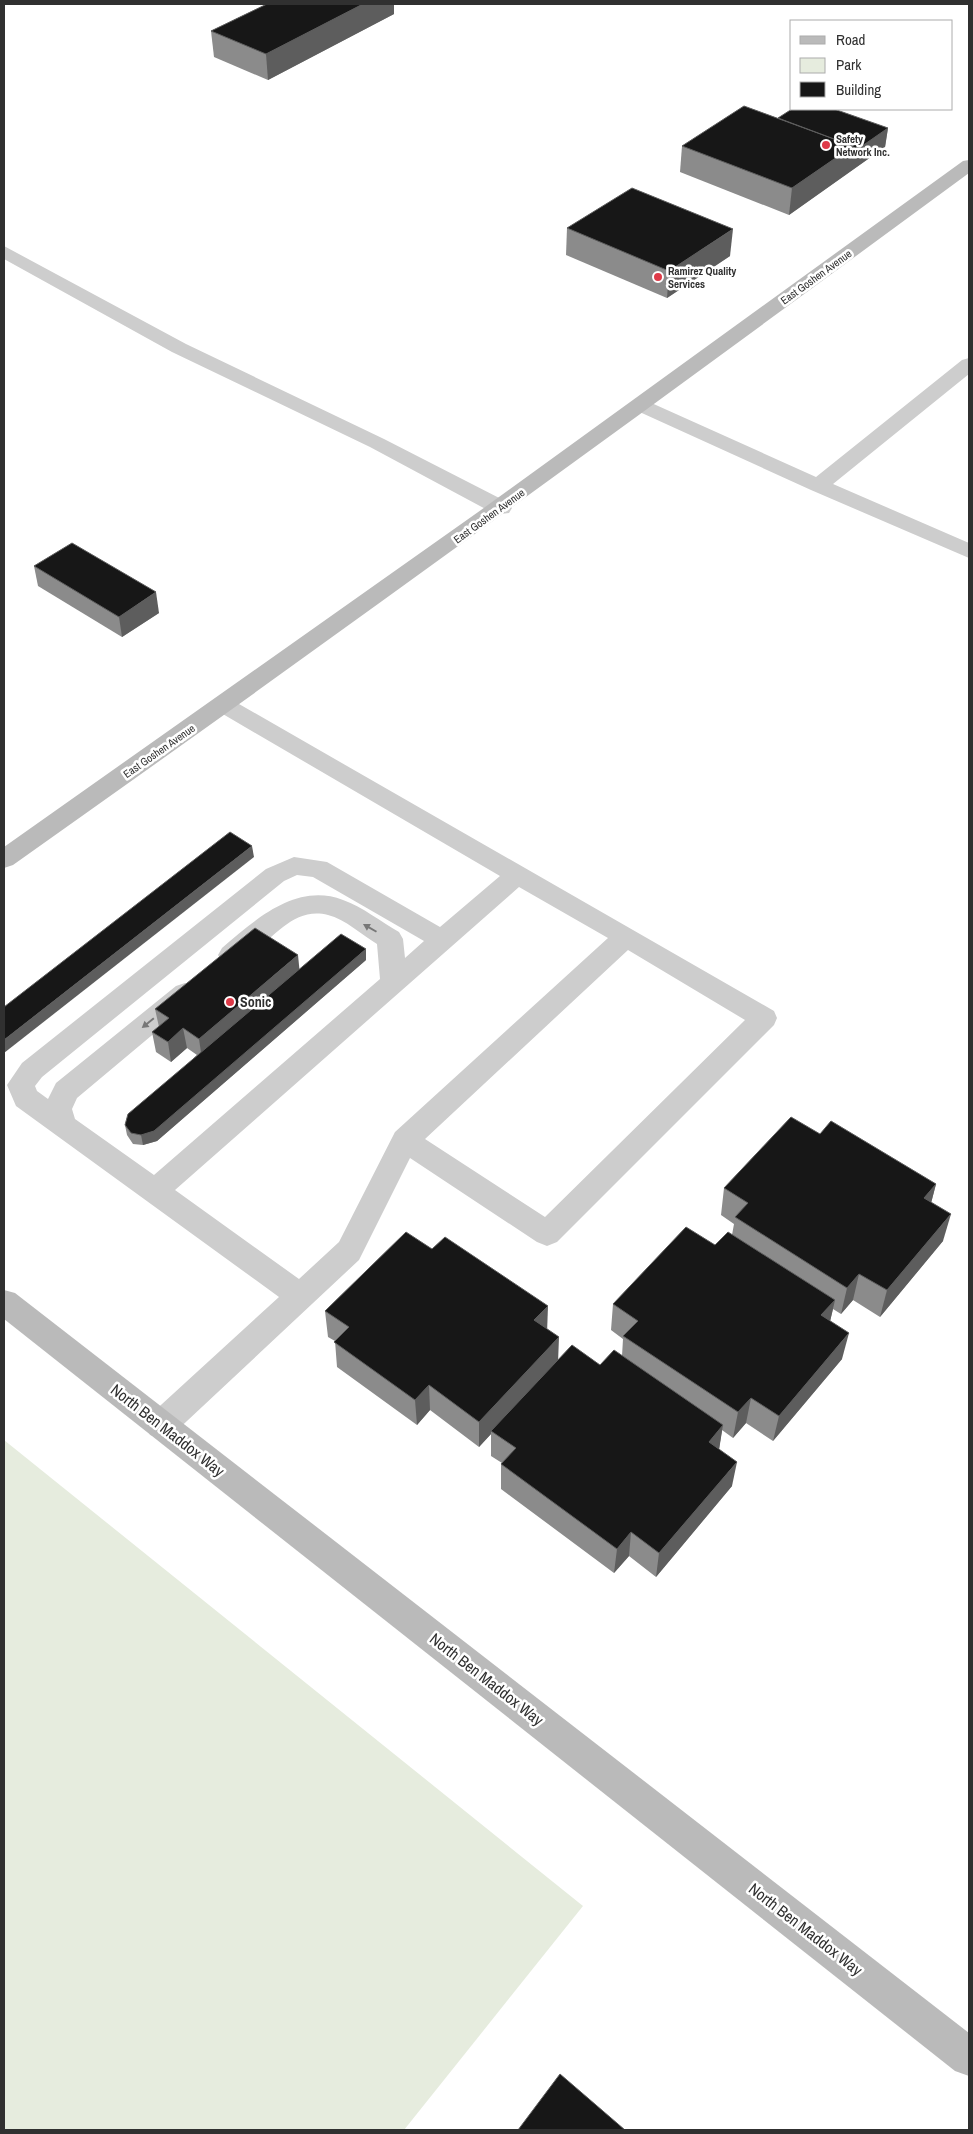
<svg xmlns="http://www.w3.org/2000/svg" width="973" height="2134" viewBox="0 0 973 2134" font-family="'Archivo Narrow',sans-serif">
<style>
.green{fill:#e6ecde}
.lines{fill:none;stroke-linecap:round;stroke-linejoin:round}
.lane{fill:#cdcdcd;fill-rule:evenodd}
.secondary{fill:#bababa;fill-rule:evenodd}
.wall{fill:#8b8b8b}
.shaded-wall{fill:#5d5d5d}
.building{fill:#171717;stroke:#5d5d5d}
.oneway{fill:#777}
.poi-dot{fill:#de3a48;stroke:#fff;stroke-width:2}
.labels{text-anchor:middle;stroke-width:5;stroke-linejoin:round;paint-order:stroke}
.far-poi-label{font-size:11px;font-weight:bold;fill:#303030;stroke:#fff;text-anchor:start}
.far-street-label{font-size:11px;fill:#303030;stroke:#fff}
.poi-label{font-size:14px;font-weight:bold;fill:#303030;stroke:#fff;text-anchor:start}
.near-street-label{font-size:16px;fill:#303030;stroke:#fff}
</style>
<rect width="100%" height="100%" fill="#fff"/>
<path class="green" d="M4,1440L583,1906L404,2130H4Z"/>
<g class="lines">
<g class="lane">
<path d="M4,246L186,344L384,439L509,503L512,508L509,513L501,514L493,513L370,447L172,352L4,259Z"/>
<path d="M969,358V374L833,484L969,543V558L811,490L633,409L630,405L633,401L640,399L647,401L816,477L962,360Z"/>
<path d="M224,697L232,700L774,1011L777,1018L774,1025L557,1242L547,1246L537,1242L410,1158L359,1260L172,1435L161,1439L150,1435L145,1425L150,1415L279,1297L16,1106L7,1085L22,1063L266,869L294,857L327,862L440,927L500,876L216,710L212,705L216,700ZM297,875L313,877L424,941L405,958L403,939L399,932C381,922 363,907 343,900C296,882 255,920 222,948L218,955L222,962C228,964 234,965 240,962C268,947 290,905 328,915C345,919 362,935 377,944L380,979L154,1175L75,1119L72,1109L77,1098L194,1000L198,993L194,986L185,983L176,986L56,1083L48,1099L37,1091L35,1086L42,1077L284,881ZM519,887L608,938L395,1132L339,1242L299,1279L175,1190ZM628,950L745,1020L545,1217L425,1139Z"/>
</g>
<g class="secondary">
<path d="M969,160V173C652,406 334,638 13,865L4,868V847L481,510L963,161Z"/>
<path d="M4,1290L15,1293L969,2033V2076L955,2071L4,1319Z"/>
</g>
</g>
<g class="wall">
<path d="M267,4H394V14L268,80L214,57L211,31Z"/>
<path d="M888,128L885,147L789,215L680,172L682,146Z"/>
<path d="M567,228L730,256L667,298L566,255Z"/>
<path d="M34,566L159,613L122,637L38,586Z"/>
<path d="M366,960L157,1141L143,1145L133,1144L127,1135L125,1125L197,1055L187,1048L171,1062L156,1052L152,1032L159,1027L155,1009L299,969Z"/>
<path d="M820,1134L936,1184L931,1203L943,1241L880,1317L853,1300L841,1314L833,1309L830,1321L842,1359L773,1441L746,1423L733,1438L722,1430L719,1449L732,1486L656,1577L629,1556L614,1573L501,1489V1464L502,1463L491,1456V1434L479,1447L430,1410L417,1425L337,1367L335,1341L328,1337L325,1311L547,1329L558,1360L600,1365L622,1356L623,1339L611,1330L613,1304L732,1235L734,1224L721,1215L724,1188Z"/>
</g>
<g class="shaded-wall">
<path d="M363,4H394V14L268,80L266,54Z"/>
<path d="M888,128L885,147L789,215L792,188L853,146Z"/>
<path d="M733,229L730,256L667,298L669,271Z"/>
<path d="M156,592L159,613L122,637L119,617Z"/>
<path d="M252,846L254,857L4,1053V1040Z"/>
<path d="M366,949V960L157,1141L143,1145L141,1135Z"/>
<path d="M298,955L300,975L202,1059L199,1039Z"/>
<path d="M183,1028L187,1048L171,1062L168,1042Z"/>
<path d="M936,1184L929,1211L924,1198Z"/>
<path d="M951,1214L943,1241L880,1317L887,1290Z"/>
<path d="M859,1274L853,1300L841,1314L847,1288Z"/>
<path d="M835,1300L829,1326L821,1315Z"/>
<path d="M548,1306L547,1333L534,1320Z"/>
<path d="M849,1333L842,1359L773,1441L779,1416Z"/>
<path d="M559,1337L558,1363L491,1431V1434L479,1447V1422Z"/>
<path d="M429,1385L430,1410L417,1425L415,1400Z"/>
<path d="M751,1398L746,1423L733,1438L738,1412Z"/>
<path d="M723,1425L719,1450L709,1442Z"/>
<path d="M737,1462L732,1486L656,1577L659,1553Z"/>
<path d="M631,1532L629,1556L614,1573L617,1549Z"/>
</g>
<g class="building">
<path d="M267,4H363L266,54L211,31Z"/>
<path d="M744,106L853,146L792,188L682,146Z"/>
<path d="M792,109H834L888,128L852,153L853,146L778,118Z"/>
<path d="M632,188L733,229L669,271L567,228Z"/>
<path d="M72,543L156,592L119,617L34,566Z"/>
<path d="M230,832L252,846L4,1040V1007Z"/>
<path d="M255,928L298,955L199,1039L183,1028L168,1042L152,1032L169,1018L155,1009Z"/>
<path d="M341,934L366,949L154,1131L141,1135L131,1133L125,1125L128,1114Z"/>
<path d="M791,1117L820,1134L831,1121L936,1184L924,1198L951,1214L887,1290L859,1274L847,1288L735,1217L748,1203L724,1188Z"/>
<path d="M686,1227L715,1245L728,1232L835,1300L821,1315L849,1333L779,1416L751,1398L738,1412L623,1336L638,1321L613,1304Z"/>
<path d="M406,1232L432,1249L445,1237L548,1306L534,1320L559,1337L479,1422L429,1385L415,1400L334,1342L349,1327L325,1311Z"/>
<path d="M572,1345L600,1365L614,1350L723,1425L709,1442L737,1462L659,1553L631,1532L617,1549L501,1464L516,1448L491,1431Z"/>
<path d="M560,2074L625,2130H518Z"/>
</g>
<defs><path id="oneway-solid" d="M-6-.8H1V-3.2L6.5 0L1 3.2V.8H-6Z" transform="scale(1.25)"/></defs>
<g class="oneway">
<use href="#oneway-solid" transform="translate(370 928) rotate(-150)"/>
<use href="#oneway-solid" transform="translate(148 1023) rotate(141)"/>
</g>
<g class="poi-dot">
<circle cx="826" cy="145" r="5"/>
<circle cx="658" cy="277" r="5"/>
<circle cx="230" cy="1002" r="5"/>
</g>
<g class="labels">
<g class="far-poi-label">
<text x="836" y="143">Safety<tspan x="836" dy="13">Network Inc.</tspan></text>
<text x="668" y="275">Ramirez Quality<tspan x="668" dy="13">Services</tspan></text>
</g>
<g class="far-street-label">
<text transform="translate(816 277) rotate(-36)" y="4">East Goshen Avenue</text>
<text transform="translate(489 516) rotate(-36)" y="4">East Goshen Avenue</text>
<text transform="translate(159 751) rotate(-35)" y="4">East Goshen Avenue</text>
</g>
<g class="poi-label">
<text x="240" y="1007">Sonic</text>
</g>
<g class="near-street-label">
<text transform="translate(168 1430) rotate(38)" y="6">North Ben Maddox Way</text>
<text transform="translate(487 1679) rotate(38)" y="6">North Ben Maddox Way</text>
<text transform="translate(806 1929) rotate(38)" y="6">North Ben Maddox Way</text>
</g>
</g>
<rect width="973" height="2134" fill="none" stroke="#303030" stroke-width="10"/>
<rect x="790" y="20" width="162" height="90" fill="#ffffff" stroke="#acacac"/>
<rect x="800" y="36" width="25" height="8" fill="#bababa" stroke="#acacac"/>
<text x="836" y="45" font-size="15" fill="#303030">Road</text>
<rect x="800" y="58" width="25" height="15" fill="#e6ecde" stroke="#acacac"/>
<text x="836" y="70" font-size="15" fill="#303030">Park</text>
<rect x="800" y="82" width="25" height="15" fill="#171717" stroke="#acacac"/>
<text x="836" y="95" font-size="15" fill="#303030">Building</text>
</svg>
